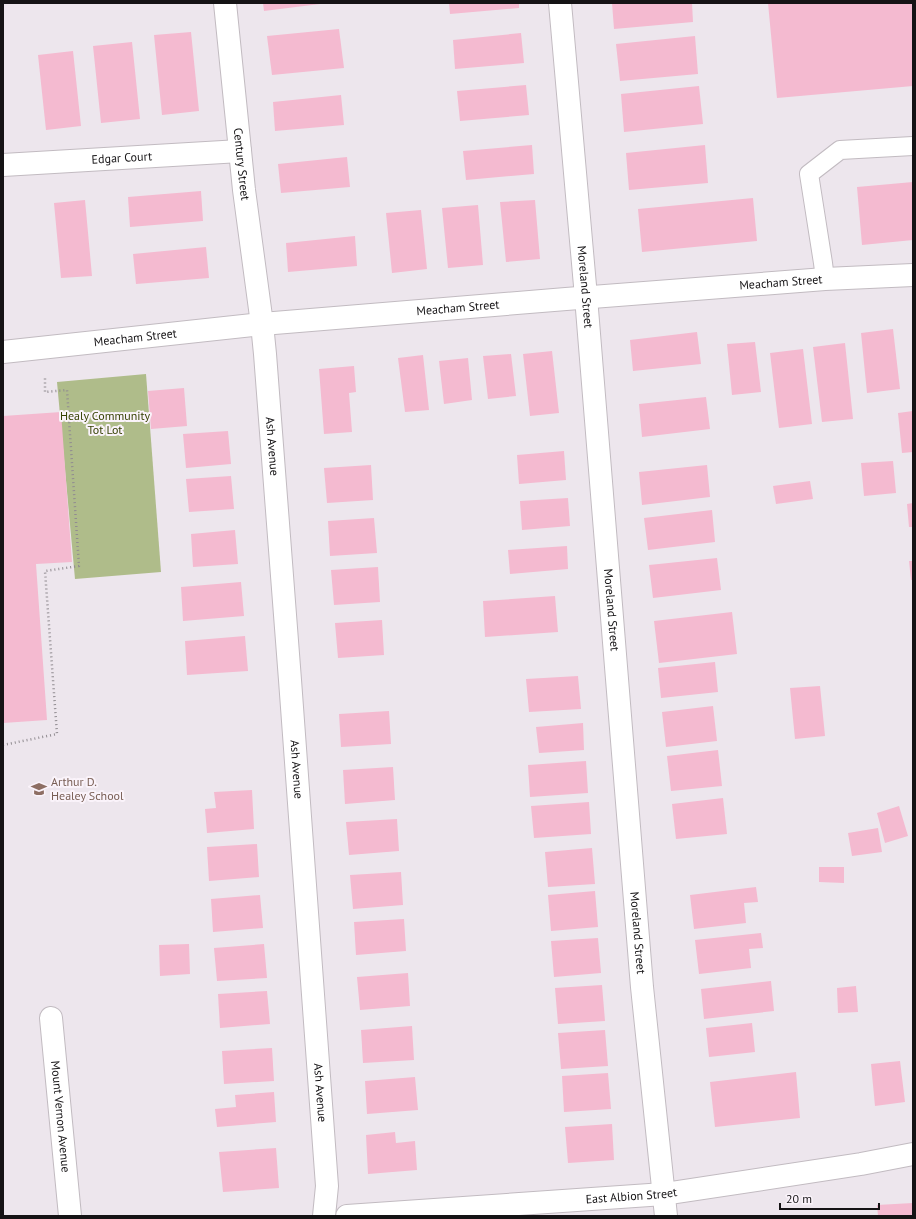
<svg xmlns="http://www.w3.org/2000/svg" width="916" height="1219" viewBox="0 0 916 1219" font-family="'PT Sans',sans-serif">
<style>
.green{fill:#afbc8a}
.building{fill:#f4bad0}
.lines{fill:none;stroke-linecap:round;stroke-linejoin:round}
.service-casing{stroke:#c2bbc1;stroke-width:20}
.minor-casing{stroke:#c2bbc1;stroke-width:24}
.tertiary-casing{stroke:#c2bbc1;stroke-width:24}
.path{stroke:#918c91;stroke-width:2.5;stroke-dasharray:1 3;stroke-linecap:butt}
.service{stroke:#fff;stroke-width:18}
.minor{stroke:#fff;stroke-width:22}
.tertiary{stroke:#fff;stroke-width:22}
.labels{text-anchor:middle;stroke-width:4;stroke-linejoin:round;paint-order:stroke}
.street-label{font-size:12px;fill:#151315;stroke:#faf3fa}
.park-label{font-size:12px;fill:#364203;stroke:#faf3fa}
.education-label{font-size:12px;fill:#785e54;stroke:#faf3fa;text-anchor:start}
</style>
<rect width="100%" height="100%" fill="#ede6ed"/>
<path class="green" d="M146,374L161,572L75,579L57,382Z"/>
<g class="building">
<path d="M263,3H320V4L264,11Z"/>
<path d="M449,3H519V8L450,14Z"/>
<path d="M612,3H692L693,22L614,29Z"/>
<path d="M768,3H913V86L777,98Z"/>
<path d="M339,29L344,68L272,75L267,36Z"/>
<path d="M191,32L199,111L162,115L154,35Z"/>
<path d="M521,33L524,63L455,69L453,40Z"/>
<path d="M695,36L698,74L620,81L616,44Z"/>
<path d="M132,42L140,119L101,123L93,46Z"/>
<path d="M73,51L81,126L46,130L38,55Z"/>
<path d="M526,85L529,115L460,121L457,91Z"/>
<path d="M699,86L703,124L624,132L621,94Z"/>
<path d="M341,95L344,125L275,131L273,102Z"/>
<path d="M532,145L534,174L466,180L463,151Z"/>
<path d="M705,145L708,183L629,190L626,153Z"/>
<path d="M347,157L350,187L281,193L278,164Z"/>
<path d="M913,182V240L862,245L857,187Z"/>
<path d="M201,191L203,221L130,227L128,197Z"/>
<path d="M753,198L757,241L642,252L638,209Z"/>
<path d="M85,200L92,276L61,278L54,203Z"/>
<path d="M535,200L540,259L506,262L500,202Z"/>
<path d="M478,205L483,265L448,268L442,208Z"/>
<path d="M421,210L427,269L392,273L386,213Z"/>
<path d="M355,236L357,266L288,272L286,243Z"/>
<path d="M206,247L209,278L136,284L133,254Z"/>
<path d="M893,329L900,389L867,393L861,333Z"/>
<path d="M697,332L701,364L633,371L630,340Z"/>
<path d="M755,342L761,392L732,395L727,344Z"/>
<path d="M845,343L853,419L822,422L813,347Z"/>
<path d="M803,349L812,424L779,428L770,353Z"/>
<path d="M552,351L559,413L530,416L523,354Z"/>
<path d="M511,354L516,396L488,399L483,356Z"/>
<path d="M423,355L429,410L405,412L398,358Z"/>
<path d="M468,358L472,400L444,404L439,361Z"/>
<path d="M354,366L356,392L349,393L352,432L324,434L319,369Z"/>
<path d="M184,388L187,426L151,429L148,391Z"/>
<path d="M706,397L710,429L642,437L639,404Z"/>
<path d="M913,411V452L902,453L898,413Z"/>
<path d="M61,412L72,562L36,564L47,720L3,723V416Z"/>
<path d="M228,431L231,464L186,468L183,434Z"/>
<path d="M564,451L566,480L519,484L517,455Z"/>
<path d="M893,461L896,493L864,496L861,463Z"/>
<path d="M371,465L373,500L327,503L324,468Z"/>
<path d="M707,465L710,497L642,505L639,472Z"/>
<path d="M231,476L234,509L189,512L186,479Z"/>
<path d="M810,481L813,499L776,504L773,486Z"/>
<path d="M568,498L570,526L522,530L520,501Z"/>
<path d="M913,503V527H909L907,504Z"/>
<path d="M712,510L715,542L648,550L644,518Z"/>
<path d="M374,518L377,553L330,556L328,521Z"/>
<path d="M235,530L238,564L193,567L191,534Z"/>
<path d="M567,546L568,569L510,574L508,550Z"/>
<path d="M717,558L721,590L653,598L649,565Z"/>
<path d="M909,561H913V580H911Z"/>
<path d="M378,567L380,602L334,605L331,570Z"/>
<path d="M241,582L244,616L183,621L181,587Z"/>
<path d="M555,596L558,632L485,637L483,601Z"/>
<path d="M732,612L737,654L659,663L654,621Z"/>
<path d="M382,620L384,655L338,658L335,623Z"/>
<path d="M245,636L248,671L187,675L185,641Z"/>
<path d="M715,662L718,692L661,698L658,668Z"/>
<path d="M578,676L581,709L529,712L526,679Z"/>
<path d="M820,686L825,736L795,739L790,688Z"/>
<path d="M713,706L717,741L666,747L662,712Z"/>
<path d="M389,711L391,744L341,747L339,714Z"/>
<path d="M583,723L584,750L539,753L536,727Z"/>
<path d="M718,750L722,786L671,791L667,756Z"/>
<path d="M586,761L588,793L530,797L528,765Z"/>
<path d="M393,767L395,800L345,804L343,770Z"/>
<path d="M252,790L254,829L207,833L205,809L216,808L214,792Z"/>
<path d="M723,798L727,834L676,839L672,804Z"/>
<path d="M589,802L591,834L534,838L531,806Z"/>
<path d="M899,806L908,836L885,843L877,813Z"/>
<path d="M397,819L399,851L349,855L346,822Z"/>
<path d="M878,828L882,852L852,856L848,833Z"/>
<path d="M257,844L259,877L209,881L207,847Z"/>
<path d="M592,848L595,884L548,887L545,852Z"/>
<path d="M819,867H844V883L819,882Z"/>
<path d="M401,872L403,905L353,909L350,875Z"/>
<path d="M756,887L758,902L744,903L746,923L694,929L690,895Z"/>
<path d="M595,891L598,927L551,931L548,895Z"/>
<path d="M260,895L263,928L213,932L211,899Z"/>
<path d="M404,919L406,951L356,955L354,922Z"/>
<path d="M761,933L763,948L749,949L751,968L699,974L695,940Z"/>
<path d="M598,938L601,973L554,977L551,941Z"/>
<path d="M189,944L190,974L160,976L159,945Z"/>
<path d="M264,944L267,978L217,981L214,948Z"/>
<path d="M408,973L410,1006L360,1010L357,977Z"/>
<path d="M771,981L774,1011L704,1019L701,989Z"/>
<path d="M602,985L605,1021L558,1024L555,988Z"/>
<path d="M856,986L858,1012L838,1013L837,988Z"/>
<path d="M267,991L270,1024L220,1028L218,994Z"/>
<path d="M752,1023L755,1052L709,1057L706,1028Z"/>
<path d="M412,1026L414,1060L363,1063L361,1030Z"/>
<path d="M605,1030L608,1066L561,1069L558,1033Z"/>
<path d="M272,1048L274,1081L224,1084L222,1051Z"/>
<path d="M900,1061L905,1102L875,1106L871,1064Z"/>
<path d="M796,1072L800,1118L715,1127L710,1082Z"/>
<path d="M608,1073L611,1109L564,1112L562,1076Z"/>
<path d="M415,1077L418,1110L367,1114L365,1081Z"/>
<path d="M274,1092L276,1122L217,1127L215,1109L236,1107L235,1095Z"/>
<path d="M612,1124L614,1160L568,1163L565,1127Z"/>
<path d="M395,1132L396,1143L415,1141L417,1170L368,1174L366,1135Z"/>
<path d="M276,1148L279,1188L223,1192L219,1152Z"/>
<path d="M913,1203V1216H878L877,1205Z"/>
</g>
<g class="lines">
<defs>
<path id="service" d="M825,279L823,263L809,174L840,150L913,146"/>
<g id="minor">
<path id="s1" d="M225,3L244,190L262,324L265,354L290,680L327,1186L324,1216"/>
<path id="s2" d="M3,165L240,151"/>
<path id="s3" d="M3,352L262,324L566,299L825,279L913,275"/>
<path id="s4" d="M51,1018L70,1216"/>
<path id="s5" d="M347,1216L664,1194L861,1164L913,1154"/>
</g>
<g id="tertiary">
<path id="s6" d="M560,3L586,297L642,987L666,1216"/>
</g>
</defs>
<use href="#service" class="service-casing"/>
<use href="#minor" class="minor-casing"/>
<use href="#tertiary" class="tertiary-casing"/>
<path class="path" d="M3,745L57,734L45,571L79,566L67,390L45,392V378"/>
<use href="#service" class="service"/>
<use href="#minor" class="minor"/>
<use href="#tertiary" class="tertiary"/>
</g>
<defs>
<symbol id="school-bare" viewBox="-9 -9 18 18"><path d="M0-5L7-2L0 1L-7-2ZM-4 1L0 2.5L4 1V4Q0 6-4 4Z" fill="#8d6e63" stroke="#faf3fa" stroke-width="2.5" paint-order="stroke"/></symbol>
</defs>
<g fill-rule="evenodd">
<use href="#school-bare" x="28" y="778" width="22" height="22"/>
</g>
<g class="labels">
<g class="street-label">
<text dy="4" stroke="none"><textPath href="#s2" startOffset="119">Edgar Court</textPath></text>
<text dy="4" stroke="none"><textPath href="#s1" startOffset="162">Century Street</textPath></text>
<text dy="4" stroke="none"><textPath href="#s3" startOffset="781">Meacham Street</textPath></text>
<text dy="4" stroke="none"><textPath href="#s6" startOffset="285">Moreland Street</textPath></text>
<text dy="4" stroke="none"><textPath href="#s3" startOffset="457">Meacham Street</textPath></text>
<text dy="4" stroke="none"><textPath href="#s3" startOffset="133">Meacham Street</textPath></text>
<text dy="4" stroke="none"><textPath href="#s1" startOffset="446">Ash Avenue</textPath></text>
<text dy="4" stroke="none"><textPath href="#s6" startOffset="609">Moreland Street</textPath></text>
<text dy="4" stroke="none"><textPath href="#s1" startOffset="770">Ash Avenue</textPath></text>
<text dy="4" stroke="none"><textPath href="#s6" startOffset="933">Moreland Street</textPath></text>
<text dy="4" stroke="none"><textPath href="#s1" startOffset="1094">Ash Avenue</textPath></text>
<text dy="4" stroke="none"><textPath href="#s4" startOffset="99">Mount Vernon Avenue</textPath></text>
<text dy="4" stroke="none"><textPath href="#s5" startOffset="285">East Albion Street</textPath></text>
</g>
<g class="park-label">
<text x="105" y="420">Healy Community<tspan x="105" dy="14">Tot Lot</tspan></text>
</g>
<g class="education-label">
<text x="51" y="786">Arthur D.<tspan x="51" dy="14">Healey School</tspan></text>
</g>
</g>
<rect width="916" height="1219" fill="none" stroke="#151315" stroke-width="8"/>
<path d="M780 1203v6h99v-6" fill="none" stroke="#151315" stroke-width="2"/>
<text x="786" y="1203" font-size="12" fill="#151315" stroke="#faf3fa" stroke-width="3" paint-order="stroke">20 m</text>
</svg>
